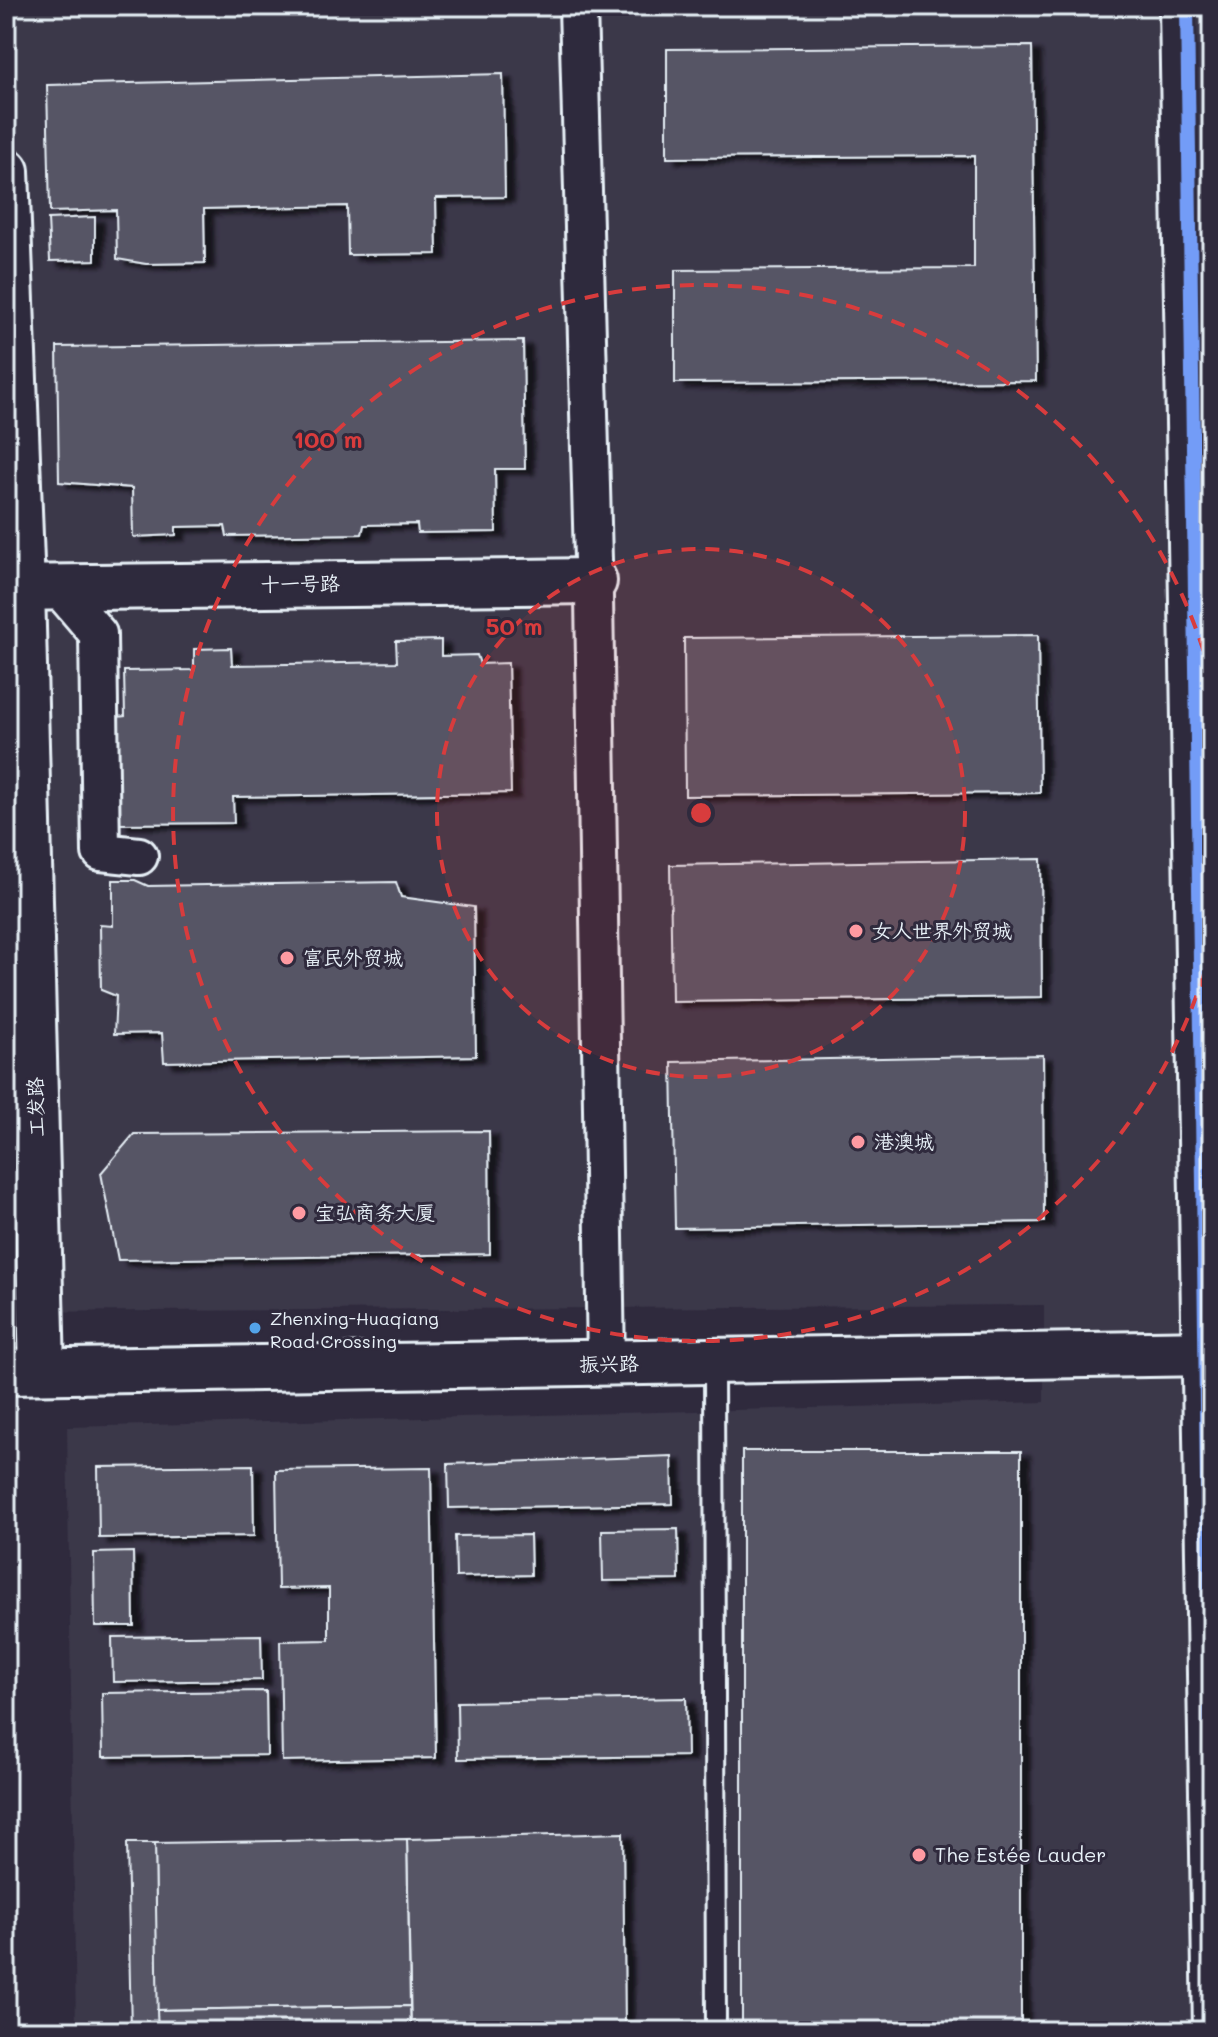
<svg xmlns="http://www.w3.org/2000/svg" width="1218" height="2037" viewBox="0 0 1218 2037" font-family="Mali,'LXGW WenKai TC',sans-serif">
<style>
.built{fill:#3b3749}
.building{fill:#575565;stroke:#e8f1f8;stroke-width:2;filter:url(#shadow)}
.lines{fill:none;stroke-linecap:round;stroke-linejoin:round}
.service-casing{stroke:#e8f1f8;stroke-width:24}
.pedestrian-casing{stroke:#e8f1f8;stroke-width:34}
.minor-casing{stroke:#e8f1f8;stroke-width:42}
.tertiary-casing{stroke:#e8f1f8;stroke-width:50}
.service{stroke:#2f2a3d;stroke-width:18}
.pedestrian{stroke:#2f2a3d;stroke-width:28}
.minor{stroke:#2f2a3d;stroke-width:36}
.tertiary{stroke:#2f2a3d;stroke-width:44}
.metro-1-casing{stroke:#2f2a3d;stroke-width:20}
.metro-1{stroke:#739cf7;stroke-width:14}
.ring{fill:none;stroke:#d83c3d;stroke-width:4;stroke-dasharray:14 10}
.poi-dot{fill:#ff9aa2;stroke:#2f2a3d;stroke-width:3}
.bus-dot{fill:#53a3e8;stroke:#2f2a3d;stroke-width:3}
.labels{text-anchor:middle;stroke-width:6;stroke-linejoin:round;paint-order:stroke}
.bus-label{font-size:18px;fill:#e8f1f8;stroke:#2f2a3d;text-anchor:start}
.street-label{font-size:20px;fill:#e8f1f8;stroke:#2f2a3d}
.poi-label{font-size:20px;fill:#e8f1f8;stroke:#2f2a3d;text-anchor:start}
.centre{fill:#d83c3d;stroke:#2f2a3d;stroke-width:4}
.ring-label{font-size:24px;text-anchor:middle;font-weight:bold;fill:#d83c3d;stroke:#2f2a3d;stroke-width:6;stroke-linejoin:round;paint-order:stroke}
</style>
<defs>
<filter id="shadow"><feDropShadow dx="9" dy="5" stdDeviation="2" flood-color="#0009"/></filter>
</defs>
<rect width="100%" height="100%" fill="#2f2a3d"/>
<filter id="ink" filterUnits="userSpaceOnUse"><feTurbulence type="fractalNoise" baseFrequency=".0125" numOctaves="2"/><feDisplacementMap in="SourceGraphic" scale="16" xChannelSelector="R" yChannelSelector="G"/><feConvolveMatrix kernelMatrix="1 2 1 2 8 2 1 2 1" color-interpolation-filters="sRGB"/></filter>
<g filter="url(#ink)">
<path class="built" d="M6,6H1212V2031H76L67,1427L1044,1402V1305L6,1312Z"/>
<g class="building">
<path d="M1032,46L1036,381L675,383V270L974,268V156L667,158V49Z"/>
<path d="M503,74L505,197L436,198L437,254L348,255L347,206L204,209L205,263L146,264L117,259L116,210L50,212L47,85Z"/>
<path d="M95,217V260L50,261L48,219Z"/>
<path d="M523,341L525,469H495L496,532L418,533L417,524L364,525L362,534L227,536L225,526L176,527V535L133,537L132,488L59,482L57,347Z"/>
<path d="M1038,635L1040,793L685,796L684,638Z"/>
<path d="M441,640V656L477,655L480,664L508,663L511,793L233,797L234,823L119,824L117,717L125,716L124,671L194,670V649L231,648L232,665L397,662L396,641Z"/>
<path d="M1041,859L1042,997L672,1002L670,865Z"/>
<path d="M113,880H135L148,886L396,882L401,897L474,907L476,1056L164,1062L162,1033L114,1034L116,996L101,990L100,925L113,926Z"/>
<path d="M1043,1055L1044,1222L675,1228L672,1062Z"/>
<path d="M489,1131L490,1254L118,1260L101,1173L134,1134Z"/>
<rect x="742" y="1451" width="279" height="580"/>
<path d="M672,1456L673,1504L449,1508L448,1464Z"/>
<path d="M253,1465L254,1536L99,1538L98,1467Z"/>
<path d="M431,1468L436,1758L282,1761L280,1641L329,1640V1588L278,1589L276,1470Z"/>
<path d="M678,1529L679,1580L603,1581L602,1530Z"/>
<path d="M530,1535L531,1575L456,1577L455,1536Z"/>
<path d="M133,1552L134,1626H95L94,1553Z"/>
<path d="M261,1635L262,1680L113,1682L112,1637Z"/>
<path d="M266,1691L267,1755L103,1757L102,1693Z"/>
<path d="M686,1698L687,1756L458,1759L457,1702Z"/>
<path d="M623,1833L625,2031H411L407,1839Z"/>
<path d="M407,1839L410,2006L157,2010L155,1843Z"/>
<path d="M127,1843H155L158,2031H131Z"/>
<path d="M410,2006L411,2031H158L157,2010Z"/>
</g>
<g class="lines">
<defs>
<path id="service" d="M714,1362L716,2031"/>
<path id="pedestrian" d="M1174,6L1208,2031"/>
<g id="minor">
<path d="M578,6L594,597L606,1364"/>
<path d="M58,587L98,634L101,852L139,856"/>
</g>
<g id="tertiary">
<path d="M6,171L22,588L42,1371"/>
<path d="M6,588L594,581"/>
<path d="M6,1372L1212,1353"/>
</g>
</defs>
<use href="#service" class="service-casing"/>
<use href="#pedestrian" class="pedestrian-casing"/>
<use href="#minor" class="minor-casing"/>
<use href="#tertiary" class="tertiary-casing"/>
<use href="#service" class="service"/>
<use href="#pedestrian" class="pedestrian"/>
<use href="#minor" class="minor"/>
<use href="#tertiary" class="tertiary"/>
<defs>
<path id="metro-1" d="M1187,6L1212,1846"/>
</defs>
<use href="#metro-1" class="metro-1-casing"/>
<use href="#metro-1" class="metro-1"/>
</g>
</g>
<circle cx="701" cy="813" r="264" fill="#d83c3d" fill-opacity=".12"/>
<g class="ring">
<circle cx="701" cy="813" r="264"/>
<path d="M1211 950A528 528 0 1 1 1211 676"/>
</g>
<g class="poi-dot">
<circle cx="856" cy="931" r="8"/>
<circle cx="287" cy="958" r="8"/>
<circle cx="858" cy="1142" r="8"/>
<circle cx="299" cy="1213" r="8"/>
<circle cx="919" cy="1855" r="8"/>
</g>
<circle class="bus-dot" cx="255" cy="1328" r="7"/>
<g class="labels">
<g class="bus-label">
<text x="270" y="1325">Zhenxing-Huaqiang<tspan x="270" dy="23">Road Crossing</tspan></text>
</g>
<g class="street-label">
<text transform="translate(300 584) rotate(-1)" y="7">十一号路</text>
<text transform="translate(36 1107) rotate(-92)" y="7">工发路</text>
<text transform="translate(609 1364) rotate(-1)" y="7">振兴路</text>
</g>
<g class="poi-label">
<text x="872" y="938">女人世界外贸城</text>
<text x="303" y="965">富民外贸城</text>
<text x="874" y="1149">港澳城</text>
<text x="315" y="1220">宝弘商务大厦</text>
<text x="935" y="1862">The Estée Lauder</text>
</g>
</g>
<circle cx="701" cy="813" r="12" class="centre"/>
<g class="ring-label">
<text x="328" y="448">100 m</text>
<text x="514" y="635">50 m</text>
</g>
<rect width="1218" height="2037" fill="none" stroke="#2f2a3d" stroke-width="32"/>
<rect x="16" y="16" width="1186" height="2005" fill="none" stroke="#e8f1f8" stroke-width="3" filter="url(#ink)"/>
</svg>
